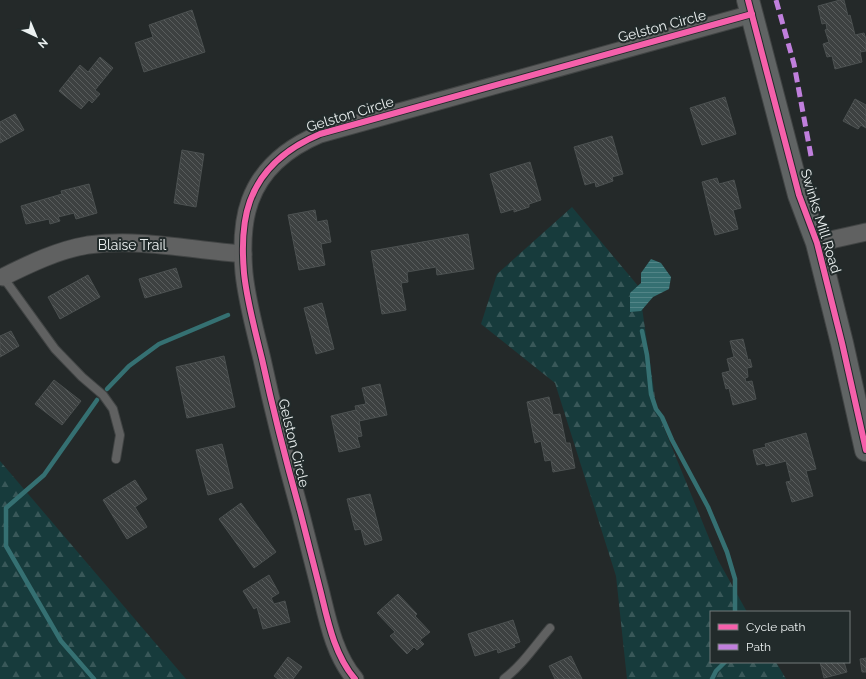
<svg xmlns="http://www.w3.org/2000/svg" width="866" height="679" viewBox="0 0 866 679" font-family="Raleway,sans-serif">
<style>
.forest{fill:url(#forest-firs)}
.water{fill:url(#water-rules)}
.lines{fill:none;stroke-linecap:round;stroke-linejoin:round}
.stream{stroke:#357072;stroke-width:4.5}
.building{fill:url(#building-back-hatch);stroke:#4c5151}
.lane-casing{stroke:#414444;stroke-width:10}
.street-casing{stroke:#414444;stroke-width:19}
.secondary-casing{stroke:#414444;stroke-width:24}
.lane{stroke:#606161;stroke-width:8}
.street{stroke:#606161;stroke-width:17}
.secondary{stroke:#606464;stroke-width:22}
.quiet{stroke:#c07fdc;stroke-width:5;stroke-dasharray:10 5;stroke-linecap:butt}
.cycleway-casing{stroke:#222b2b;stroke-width:8}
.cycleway{stroke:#f560ab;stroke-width:6}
.labels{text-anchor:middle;stroke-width:4;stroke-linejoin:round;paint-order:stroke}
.street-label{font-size:14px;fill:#ecf1f1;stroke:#222b2b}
</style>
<defs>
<pattern id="forest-firs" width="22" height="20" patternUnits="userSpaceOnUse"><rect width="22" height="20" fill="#173b3c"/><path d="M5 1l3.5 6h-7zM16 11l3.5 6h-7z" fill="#395859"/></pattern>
<pattern id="water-rules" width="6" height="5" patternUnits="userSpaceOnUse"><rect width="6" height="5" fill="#357072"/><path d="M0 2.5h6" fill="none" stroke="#528587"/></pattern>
<pattern id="building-back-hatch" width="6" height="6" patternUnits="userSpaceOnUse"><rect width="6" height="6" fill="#3d4141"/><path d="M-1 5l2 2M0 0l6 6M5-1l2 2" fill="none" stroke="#595d5d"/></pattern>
</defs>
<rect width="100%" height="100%" fill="#242929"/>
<g class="forest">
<path d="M572,207L639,287L657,411L718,560L747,612H711V662H776L786,679H627L616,576L555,383L481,324L497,274Z"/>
<path d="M0,461L186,679H0Z"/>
</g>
<path class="water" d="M651,259L661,263L671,277L669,289L653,297L641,311L630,312V293L641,283V273Z"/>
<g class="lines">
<g class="stream">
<path d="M642,331L647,355L651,394L656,409L662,417L672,440L708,507L727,552L735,579V612"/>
<path d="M107,389L129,366L159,344L228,315"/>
<path d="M94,679L61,641L6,546V508L44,475L97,400"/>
<path d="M712,679L716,671L725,662"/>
</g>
</g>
<g class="building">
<path d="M840,0H844L848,16L850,15L855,35L864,33L866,39V51L860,52L862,62L835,69L832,56L827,57L823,44L829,42L825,30L827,29L826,23L822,24L818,6Z"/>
<path d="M192,10L205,52L144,72L135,43L153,37L149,25Z"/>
<path d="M100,57L113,68L95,90L100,94L92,103L89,100L81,109L59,91L80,65L88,72Z"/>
<path d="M725,97L736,134L702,145L690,108Z"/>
<path d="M855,99L866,105V128L861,125L858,129L843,121Z"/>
<path d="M15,114L24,130L0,143V122Z"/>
<path d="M612,136L623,174L612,177L613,181L596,187L595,182L585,185L574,147Z"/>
<path d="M182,150L204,154L196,207L174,203Z"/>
<path d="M530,162L541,200L529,204V207L514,212V209L501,213L490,174Z"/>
<path d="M717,178L719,184L734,180L741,208L733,210L738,229L715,235L702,182Z"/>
<path d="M89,184L97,213L76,219L74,213L58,217L60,221L50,224L49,219L26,224L21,206L62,194L61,191Z"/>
<path d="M315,210L317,222L327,220L331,242L321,244L325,265L299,270L288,215Z"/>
<path d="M468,234L474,269L437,275L436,267L407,272L408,282L401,283L406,310L382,314L371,251Z"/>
<path d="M176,268L182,287L145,298L139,279Z"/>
<path d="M88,275L100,297L60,319L48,297Z"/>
<path d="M322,303L334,349L316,354L304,308Z"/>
<path d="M11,331L19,346L0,357V336Z"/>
<path d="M743,339L748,360L750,359L752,367L747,368L748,377L745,378L746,382L752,381L756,399L733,405L729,388L726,389L722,373L730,371L727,359L734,357L730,341Z"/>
<path d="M224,356L235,407L187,418L176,367Z"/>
<path d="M54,380L81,401L62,425L35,404Z"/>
<path d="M380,384L387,415L359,421L362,436L357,437L360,447L339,452L331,416L356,410L355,406L366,404L362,388Z"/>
<path d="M549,397L553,415L560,414L566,443H570L575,468L553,472L551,460L545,461L541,441L535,443L527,402Z"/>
<path d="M806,433L816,469L806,471L813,496L792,502L786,482L791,481L786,461L766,466L765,463L757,465L753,450L766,447L765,444Z"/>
<path d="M222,444L233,488L208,495L196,450Z"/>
<path d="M135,480L147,499L135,507L147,527L127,539L103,500Z"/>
<path d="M370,494L382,540L365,545L361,529L355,530L347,499Z"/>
<path d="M241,503L276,552L254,568L219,519Z"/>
<path d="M269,575L279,593L271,598L274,604L285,601L290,622L263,629L257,607L254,609L243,591Z"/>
<path d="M398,594L417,614L415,616L430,632L420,640L424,644L417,650L414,647L407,654L390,636L395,632L377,613Z"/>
<path d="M513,620L520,642L514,644L515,647L498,653L497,649L475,656L468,634Z"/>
<path d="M571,656L582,679H555L549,666Z"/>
<path d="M288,657L302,667L293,679H278L274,676Z"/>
<path d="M866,658V672H862L860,659Z"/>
<path d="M820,662H844L847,672L824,678Z"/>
</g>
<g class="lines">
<defs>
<g id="lane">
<path d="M3,277L55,349L82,377L103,395L113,409L120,435L116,459"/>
<path d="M504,679C523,664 534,647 550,628"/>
</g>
<g id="street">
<path d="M817,243L866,232"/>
<path d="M3,277C29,264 58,250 88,245C141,238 190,250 243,254"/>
<path d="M355,679C335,656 328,622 321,593C314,566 307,538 300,511C286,461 273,410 262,359C255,330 247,302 244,273C242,250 242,223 250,201C262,168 289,147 320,134L752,14"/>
</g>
<path id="secondary" d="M748,0L799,195L817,243L842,343L866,450"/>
</defs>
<use href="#lane" class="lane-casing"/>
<use href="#street" class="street-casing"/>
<use href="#secondary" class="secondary-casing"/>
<use href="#lane" class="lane"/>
<use href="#street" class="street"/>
<use href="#secondary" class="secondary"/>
<path class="quiet" d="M776,0L794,64L811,156"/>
<defs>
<g id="cycleway">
<path d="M748,0L799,195L817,243L842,343L866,450"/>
<path d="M355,679C335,656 328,622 321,593C314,566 307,538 300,511C286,461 273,410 262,359C255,330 247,302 244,273C242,250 242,223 250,201C262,168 289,147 320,134L752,14"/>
</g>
</defs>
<use href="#cycleway" class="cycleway-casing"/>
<use href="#cycleway" class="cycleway"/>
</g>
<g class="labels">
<g class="street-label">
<text transform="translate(662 26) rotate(-15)" y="5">Gelston Circle</text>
<text transform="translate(350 114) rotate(-17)" y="5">Gelston Circle</text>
<text transform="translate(821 221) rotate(73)" y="5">Swinks Mill Road</text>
<text x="132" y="250">Blaise Trail</text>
<text transform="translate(294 443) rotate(76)" y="5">Gelston Circle</text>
</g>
</g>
<rect x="710" y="611" width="140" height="52" fill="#222b2b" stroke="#737a7a"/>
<rect x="718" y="624" width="20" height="6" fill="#f560ab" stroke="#737a7a"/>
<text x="746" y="631" font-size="12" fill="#ecf1f1">Cycle path</text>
<rect x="718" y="644" width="20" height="6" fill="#c07fdc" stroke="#737a7a"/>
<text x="746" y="651" font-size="12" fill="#ecf1f1">Path</text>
<g transform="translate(36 36) rotate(136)" stroke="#222b2b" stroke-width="3" paint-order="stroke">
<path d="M0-3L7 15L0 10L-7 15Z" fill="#ecf1f1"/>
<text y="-6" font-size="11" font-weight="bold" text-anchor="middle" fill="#ecf1f1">N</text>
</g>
</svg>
